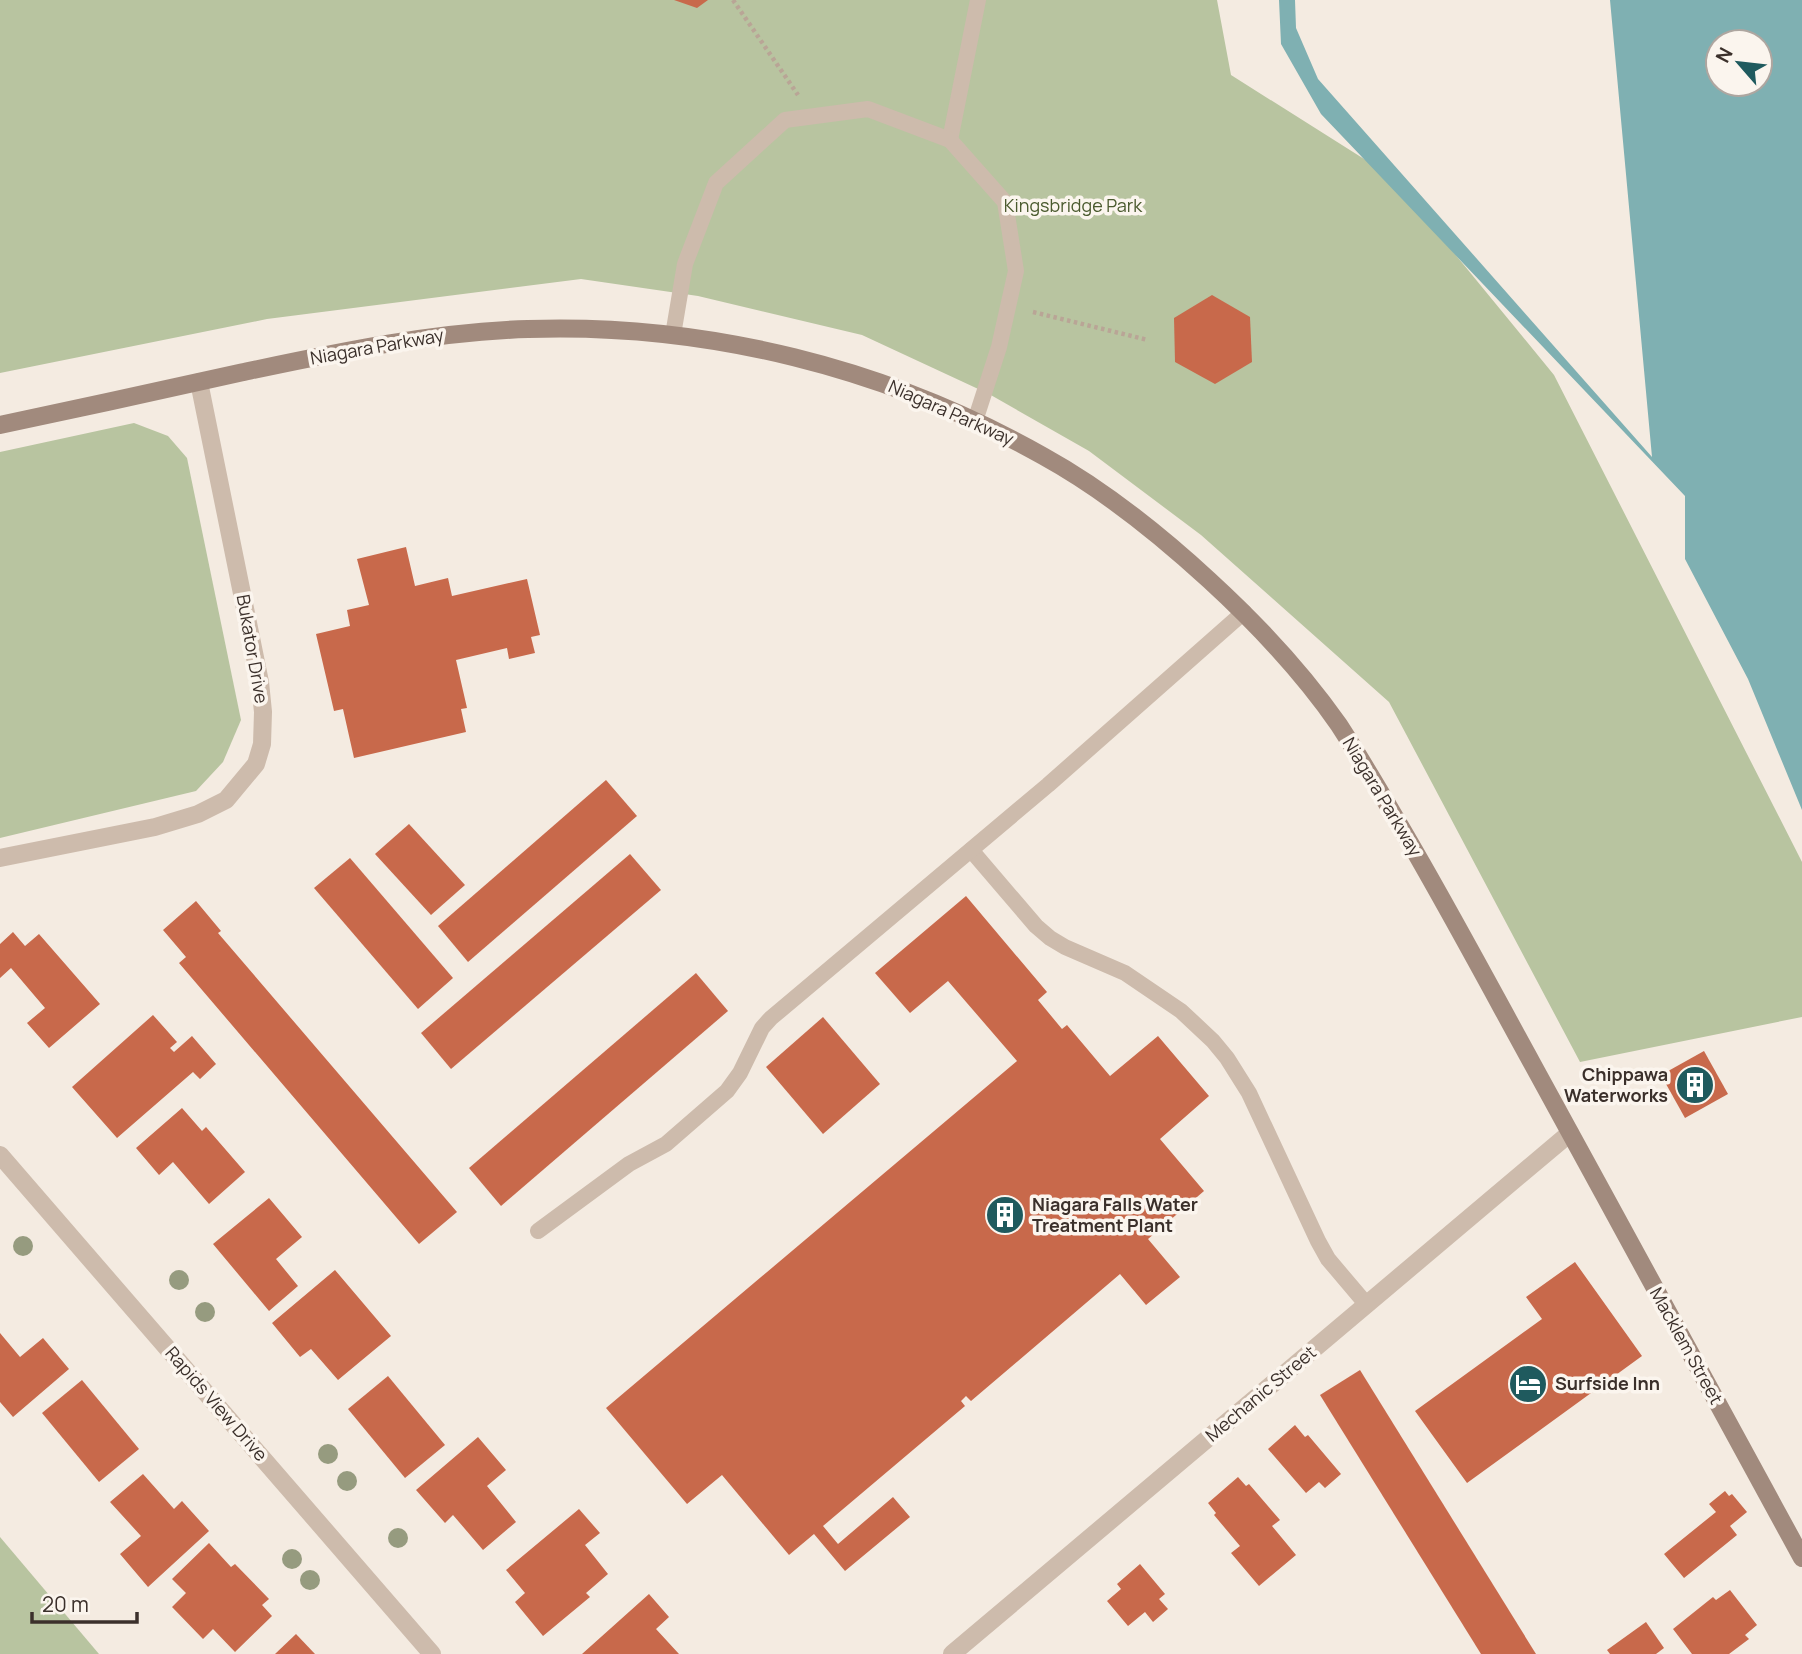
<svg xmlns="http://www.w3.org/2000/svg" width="1802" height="1654" viewBox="0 0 1802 1654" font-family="Manrope,sans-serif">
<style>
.green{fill:#b8c4a0}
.water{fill:#7fb0b2;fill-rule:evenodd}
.building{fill:#c8694b}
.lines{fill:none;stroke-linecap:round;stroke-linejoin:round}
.path{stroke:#b9a596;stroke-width:4.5;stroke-dasharray:3.5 3.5;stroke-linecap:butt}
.lane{stroke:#cdbbac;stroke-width:16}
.street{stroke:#cdbbac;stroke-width:18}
.secondary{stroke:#a18a7d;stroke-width:18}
.tree{fill:#969b7f}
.labels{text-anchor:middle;stroke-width:7;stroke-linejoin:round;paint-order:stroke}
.park-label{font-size:18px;fill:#4a5a2e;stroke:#fbf5ee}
.street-label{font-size:18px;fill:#3b302b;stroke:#fbf5ee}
.poi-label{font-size:18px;font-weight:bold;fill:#3b302b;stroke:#fbf5ee;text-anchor:start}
</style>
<rect width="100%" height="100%" fill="#f4ebe1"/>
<g class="green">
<path d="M0,0H1217L1231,75L1391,176L1554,375L1802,862V1017L1580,1062L1389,702L1201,535L1089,451L989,394L862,335L698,296L581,279L267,319L0,373Z"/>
<path d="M134,423L168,436L187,458L241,720L223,762L196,791L0,838V452Z"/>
<path d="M0,1537L99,1654H0Z"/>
</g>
<path class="water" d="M1279,0H1295L1296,28L1318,79L1652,457L1610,0H1802V810L1748,679L1685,559V496L1321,114L1281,44ZM1718,42H1760V84H1718Z"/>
<g class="building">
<path d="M674,0H708L697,8Z"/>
<path d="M1212,295L1250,317L1252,362L1215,384L1175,362L1174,318Z"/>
<path d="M406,547L415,586L448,578L452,596L527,579L540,635L531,637L535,653L509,659L507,648L456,660L467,708L461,709L466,732L354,758L343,709L334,711L316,634L350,626L347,610L369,605L357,559Z"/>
<path d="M606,780L637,816L468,962L438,926Z"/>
<path d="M409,824L465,885L431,915L375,854Z"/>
<path d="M630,854L661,890L451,1069L421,1033Z"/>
<path d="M350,858L453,978L418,1009L314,888Z"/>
<path d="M966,896L1047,992L1038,1000L1062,1029L1067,1025L1110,1076L1158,1036L1209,1096L1160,1139L1204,1191L1148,1239L1180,1277L1146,1305L1120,1274L971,1401L966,1396L961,1401L965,1406L823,1526L838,1544L893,1497L910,1517L845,1571L814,1534L789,1555L722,1475L687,1504L606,1408L1017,1061L948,981L910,1013L875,973Z"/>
<path d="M196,901L221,931L218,933L457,1212L419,1244L179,963L186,957L163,930Z"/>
<path d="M13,932L25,946L39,934L100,1004L49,1048L27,1023L45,1008L11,968L0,978V944Z"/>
<path d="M696,973L728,1011L501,1206L469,1168Z"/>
<path d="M153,1015L177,1042L170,1048L174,1052L192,1036L216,1064L200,1079L193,1072L117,1138L72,1087Z"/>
<path d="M823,1017L880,1084L823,1134L766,1067Z"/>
<path d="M1704,1051L1728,1094L1685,1118L1661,1075Z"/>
<path d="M182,1108L202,1131L206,1127L245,1172L209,1204L173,1162L159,1175L136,1148Z"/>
<path d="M269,1198L302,1237L276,1259L298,1286L269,1311L213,1244Z"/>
<path d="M1575,1262L1642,1356L1467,1483L1415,1411L1542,1319L1526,1297Z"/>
<path d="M335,1270L391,1336L338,1380L311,1349L300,1357L272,1323Z"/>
<path d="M0,1333L20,1357L43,1338L69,1369L13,1417L0,1402Z"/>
<path d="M1360,1370L1536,1654H1481L1320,1395Z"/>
<path d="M388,1376L445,1445L405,1478L348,1409Z"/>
<path d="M82,1380L139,1449L99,1482L42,1413Z"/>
<path d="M1295,1425L1305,1437L1308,1435L1341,1474L1325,1488L1319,1482L1306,1493L1268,1449Z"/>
<path d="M478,1437L506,1470L487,1486L516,1522L483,1550L453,1515L445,1523L416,1490Z"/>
<path d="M143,1474L174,1509L182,1501L209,1531L148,1587L120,1554L141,1536L110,1502Z"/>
<path d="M1238,1477L1246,1486L1249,1484L1280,1520L1272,1526L1296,1555L1259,1586L1231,1553L1240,1546L1214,1515L1216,1513L1208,1503Z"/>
<path d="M1725,1491L1729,1496L1732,1494L1747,1512L1730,1526L1737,1535L1684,1578L1664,1554L1716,1512L1709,1504Z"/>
<path d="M579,1509L600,1533L585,1545L608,1574L586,1593L590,1597L543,1636L515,1602L525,1593L506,1570Z"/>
<path d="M209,1543L231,1567L235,1564L269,1599L262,1605L272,1616L235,1652L213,1629L203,1639L172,1607L186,1593L172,1579Z"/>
<path d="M1140,1564L1165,1594L1159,1599L1168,1609L1153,1622L1145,1612L1128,1626L1107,1601L1121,1589L1117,1584Z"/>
<path d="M1730,1590L1757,1625L1745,1635L1749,1639L1729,1654H1692L1673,1629L1713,1597L1716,1600Z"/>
<path d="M649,1594L669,1617L656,1629L679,1654H582Z"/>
<path d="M1646,1622L1664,1648L1656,1654H1610L1607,1650Z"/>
<path d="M296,1634L315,1654H275Z"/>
</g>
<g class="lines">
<g class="path">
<path d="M733,0L798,95"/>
<path d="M1033,312L1148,340"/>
</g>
<g class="lane">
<path d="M950,140L978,0"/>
<path d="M673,335L685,264L716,183L785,120L868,109L950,140L1005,202L1016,271L999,347L975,421"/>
<path d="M971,850L1036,926L1050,938L1065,947L1125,973L1181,1011L1213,1041L1227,1058L1249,1093L1318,1241L1328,1259L1367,1305"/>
<path d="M538,1231L629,1164L666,1144L727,1091L740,1073L762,1028L771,1018L1048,785L1244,612"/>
</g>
<g class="street">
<path d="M0,858L155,827L198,814L226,800L256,764L262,744L263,712L260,682L199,382"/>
<path d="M0,1155L432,1654"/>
<path d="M952,1654L1570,1133"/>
</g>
<path class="secondary" d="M0,425C80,408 159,391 239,373C334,353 430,332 528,329C707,323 887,368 1043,456C1103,489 1159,534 1209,580C1257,624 1302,672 1339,725C1359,756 1378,788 1396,819C1444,900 1488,983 1533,1065C1623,1229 1712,1393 1802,1558"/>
</g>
<g class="tree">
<circle cx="23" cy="1246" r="10"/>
<circle cx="179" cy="1280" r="10"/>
<circle cx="205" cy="1312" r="10"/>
<circle cx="328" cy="1454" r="10"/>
<circle cx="347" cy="1481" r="10"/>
<circle cx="398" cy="1538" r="10"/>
<circle cx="292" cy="1559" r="10"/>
<circle cx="310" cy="1580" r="10"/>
</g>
<defs>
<symbol id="building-disc" viewBox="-11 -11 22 22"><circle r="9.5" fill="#1f5a5e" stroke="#fbf5ee"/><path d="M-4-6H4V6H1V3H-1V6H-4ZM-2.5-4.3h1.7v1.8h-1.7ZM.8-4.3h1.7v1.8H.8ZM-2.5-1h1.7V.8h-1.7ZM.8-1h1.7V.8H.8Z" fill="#fff"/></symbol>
<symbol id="hotel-disc" viewBox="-11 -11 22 22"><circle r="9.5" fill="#1f5a5e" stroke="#fbf5ee"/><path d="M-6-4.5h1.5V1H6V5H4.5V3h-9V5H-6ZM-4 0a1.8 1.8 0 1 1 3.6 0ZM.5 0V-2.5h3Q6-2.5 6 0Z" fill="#fff"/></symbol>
</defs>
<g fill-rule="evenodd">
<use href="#building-disc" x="1673" y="1063" width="44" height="44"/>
<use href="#building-disc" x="983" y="1193" width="44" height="44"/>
<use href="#hotel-disc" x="1506" y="1362" width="44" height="44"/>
</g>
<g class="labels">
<g class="park-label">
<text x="1073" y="212">Kingsbridge Park</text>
</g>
<g class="street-label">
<text transform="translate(377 347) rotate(-10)" y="6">Niagara Parkway</text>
<text transform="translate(951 413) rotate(24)" y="6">Niagara Parkway</text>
<text transform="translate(252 649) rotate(80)" y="6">Bukator Drive</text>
<text transform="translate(1382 797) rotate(59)" y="6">Niagara Parkway</text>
<text transform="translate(1686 1346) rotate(61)" y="6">Macklem Street</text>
<text transform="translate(1261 1394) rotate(-40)" y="6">Mechanic Street</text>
<text transform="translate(216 1404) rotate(49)" y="6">Rapids View Drive</text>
</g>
<g class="poi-label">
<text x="1668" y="1081" text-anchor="end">Chippawa<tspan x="1668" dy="21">Waterworks</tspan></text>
<text x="1032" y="1211">Niagara Falls Water<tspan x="1032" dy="21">Treatment Plant</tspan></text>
<text x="1555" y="1390">Surfside Inn</text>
</g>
</g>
<g transform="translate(1739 63) rotate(298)"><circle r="33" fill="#fbf5ee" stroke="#aea6a0" stroke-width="2"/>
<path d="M0-5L12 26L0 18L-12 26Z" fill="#1f5a5e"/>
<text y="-10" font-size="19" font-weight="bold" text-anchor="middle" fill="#3b302b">N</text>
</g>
<path d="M32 1612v10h105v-10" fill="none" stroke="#3b302b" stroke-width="3.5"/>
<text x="42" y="1612" font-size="21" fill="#3b302b" stroke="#fbf5ee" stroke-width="5" paint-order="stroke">20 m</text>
</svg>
